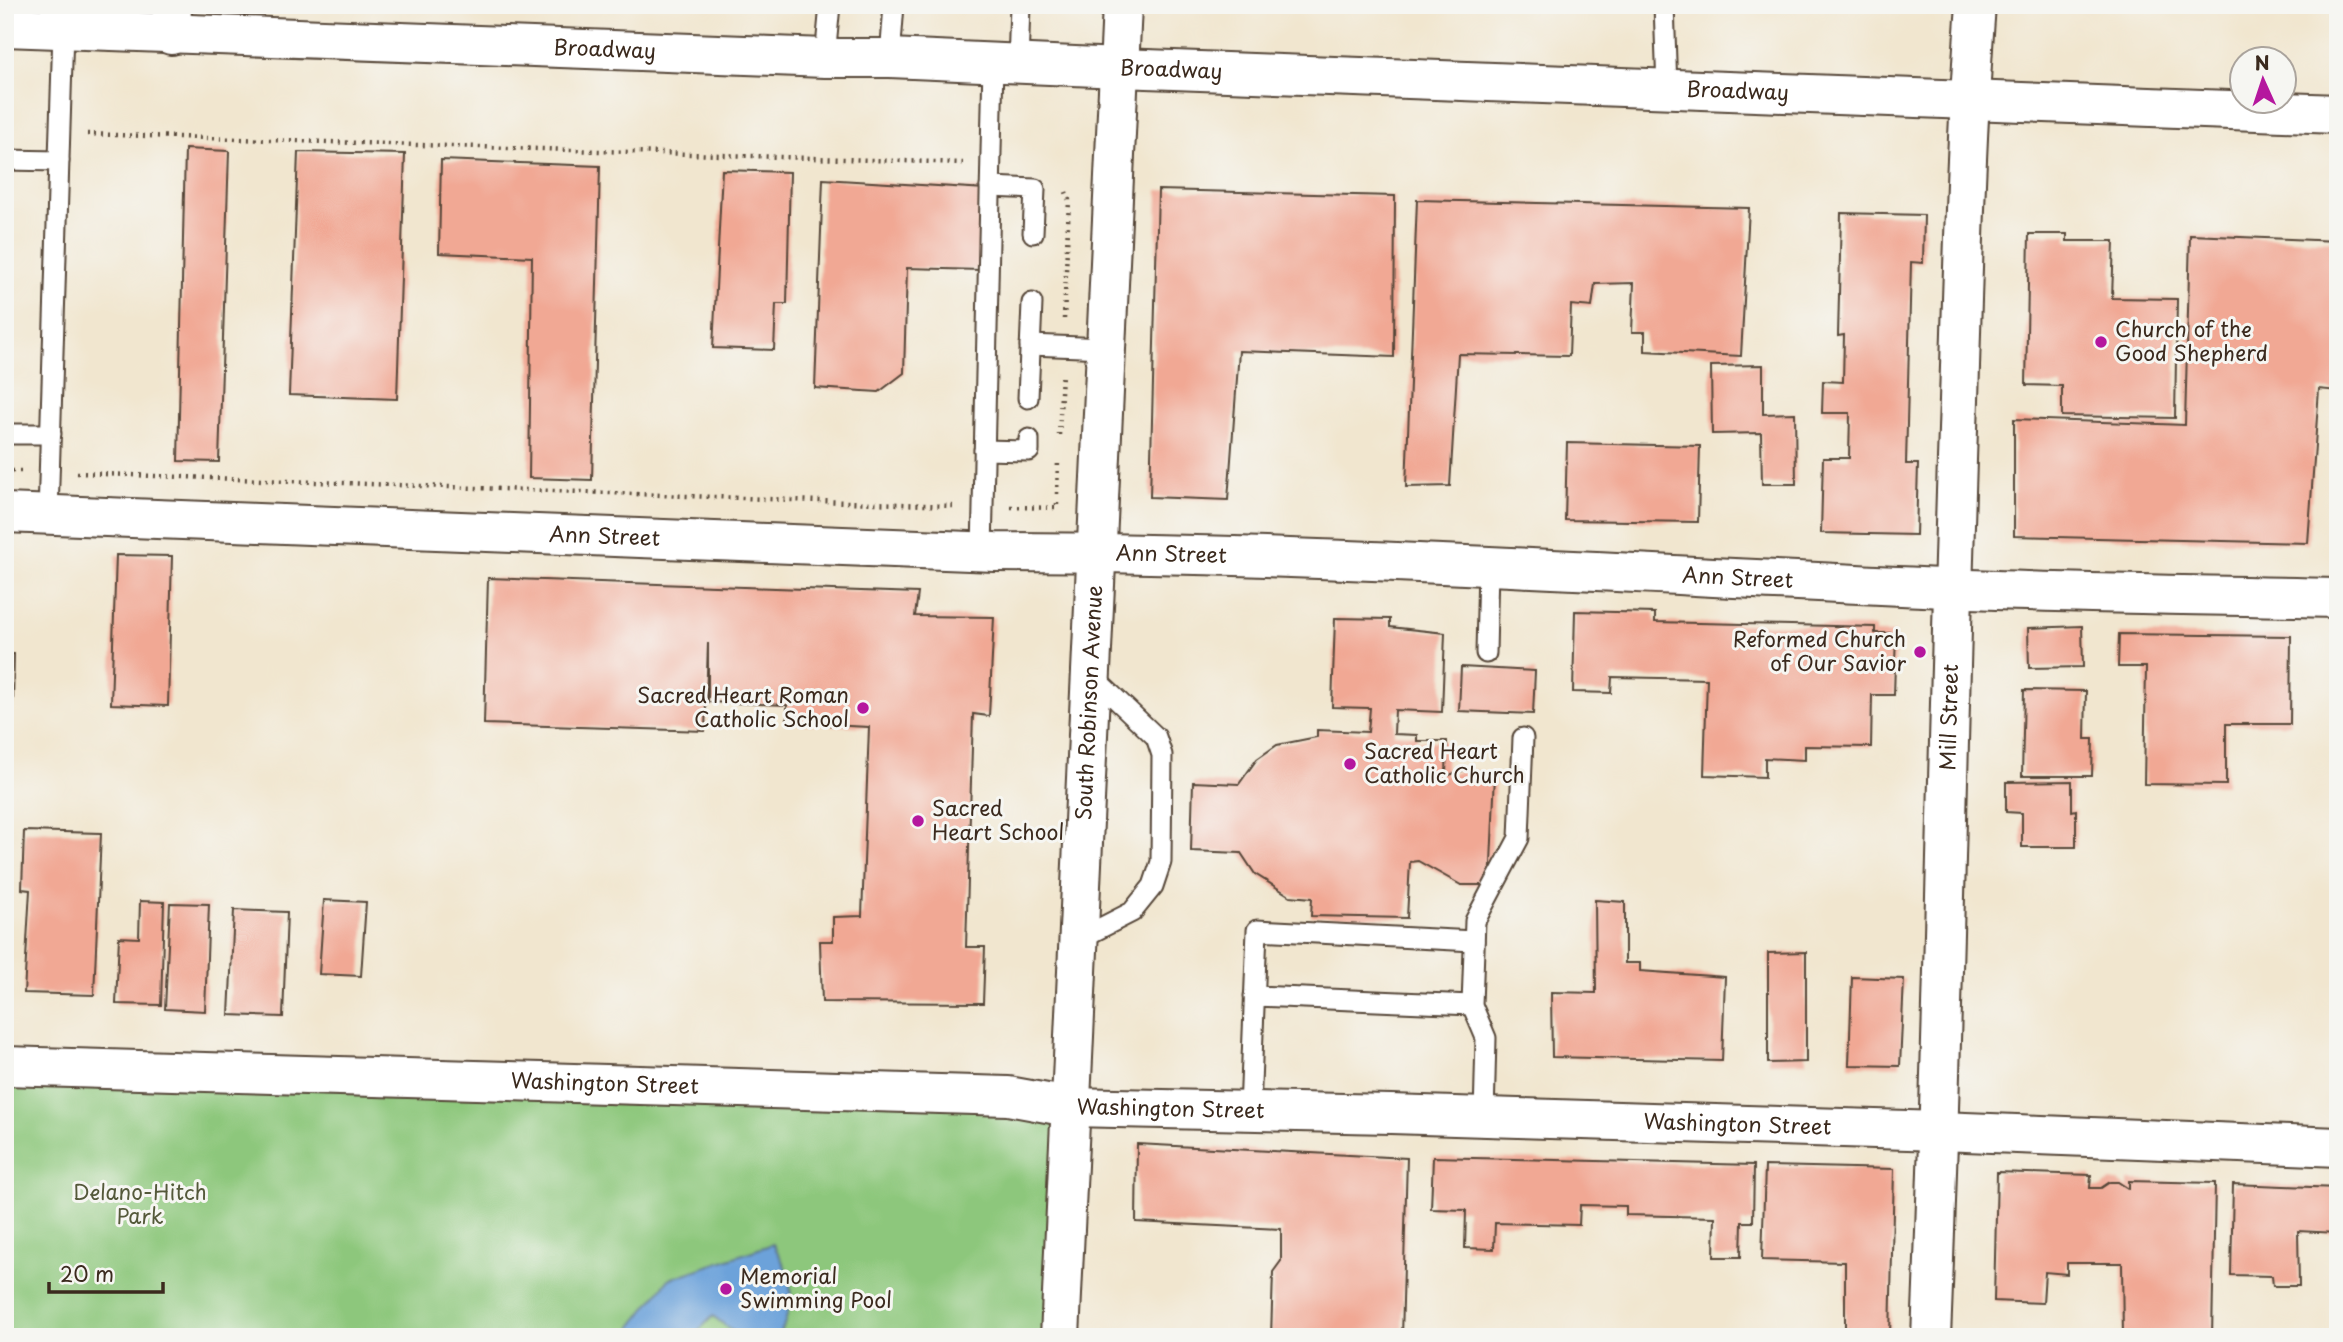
<svg xmlns="http://www.w3.org/2000/svg" width="2343" height="1342" viewBox="0 0 2343 1342" font-family="'Playpen Sans',sans-serif">
<style>
.green{fill:#8dc77c;stroke:#64784d;stroke-width:2}
.water{fill:#6ca2da;stroke:#54667c;stroke-width:2}
.building{fill:#f1a894}
.lines{fill:none;stroke-linecap:round;stroke-linejoin:round}
.lane-casing{stroke:#564639;stroke-width:23}
.street-casing{stroke:#564639;stroke-width:42}
.secondary-casing{stroke:#564639;stroke-width:42}
.primary-casing{stroke:#564639;stroke-width:42}
.highway-casing{stroke:#564639;stroke-width:42}
.path{stroke:#564639;stroke-width:4.5;stroke-dasharray:2 5;stroke-linecap:butt}
.lane{stroke:#fff;stroke-width:19}
.street{stroke:#fff;stroke-width:38}
.secondary{stroke:#fff;stroke-width:38}
.primary{stroke:#fff;stroke-width:38}
.highway{stroke:#fff;stroke-width:38}
.poi-dot{fill:#b5179e;stroke:#f6f6f2;stroke-width:2.5}
.labels{text-anchor:middle;stroke-width:6;stroke-linejoin:round;paint-order:stroke}
.street-label{font-size:21px;fill:#3b2a1e;stroke:#f6f6f2}
.poi-label{font-size:21px;fill:#3b2a1e;stroke:#f6f6f2;text-anchor:start}
.park-label{font-size:21px;fill:#54593a;stroke:#f6f6f2}
</style>
<rect width="100%" height="100%" fill="#f6f6f2"/>
<filter id="ink" filterUnits="userSpaceOnUse"><feTurbulence type="fractalNoise" baseFrequency=".0143" numOctaves="2"/><feDisplacementMap in="SourceGraphic" scale="14" xChannelSelector="R" yChannelSelector="G"/><feConvolveMatrix kernelMatrix="1 2 1 2 8 2 1 2 1" color-interpolation-filters="sRGB"/></filter>
<filter id="wash" filterUnits="userSpaceOnUse"><feTurbulence type="fractalNoise" baseFrequency=".00686" numOctaves="4" result="noise"/><feDisplacementMap in="SourceGraphic" scale="28" xChannelSelector="R" yChannelSelector="G"/><feGaussianBlur stdDeviation="1.57" result="paint"/><feColorMatrix in="noise" values="0 0 0 0 0 0 0 0 0 0 0 0 0 0 0 0 0 1.4 0 .05"/><feComposite in="paint" operator="in"/></filter>
<g filter="url(#wash)">
<rect width="100%" height="100%" fill="#f1e6cf"/>
<path class="green" d="M5,1069L1069,1107L1062,1337H5Z"/>
<path class="water" d="M773,1244C788,1269 796,1287 787,1315C785,1323 783,1330 778,1337H740L713,1316L692,1337H624L669,1279Z"/>
<g id="blocks">
<g class="building">
<path d="M185,149L229,151L219,462L178,461Z"/>
<path d="M298,152L405,154L397,399L289,395Z"/>
<path d="M441,160L600,166L592,480L529,478L532,257L439,253Z"/>
<path d="M722,170L790,172L787,304H776L774,350L713,348Z"/>
<path d="M823,179L986,189L981,270L907,268L904,373L879,392L815,388Z"/>
<path d="M1158,190L1395,196L1394,357L1239,351L1228,500L1150,497Z"/>
<path d="M1417,200L1749,208L1741,356L1645,351V332H1632L1634,283L1595,284L1592,307L1571,305L1569,356L1458,354L1450,486L1406,487Z"/>
<path d="M1841,213L1924,215L1923,263L1911,262L1906,464H1918L1916,535L1821,533L1823,458H1849L1850,413H1822L1823,381L1843,382L1844,335L1838,336Z"/>
<path d="M2029,234H2067V241H2114L2112,298L2177,299L2175,418L2062,416V386L2026,385Z"/>
<path d="M2190,235L2338,241V391L2319,389L2308,543L2014,536V419L2185,425Z"/>
<path d="M1763,365V414L1795,413L1796,484H1762L1761,433L1712,434L1711,366Z"/>
<path d="M1567,443L1700,446L1698,522L1565,520Z"/>
<path d="M116,555L172,556L168,706L111,704Z"/>
<path d="M488,578L918,593L915,616L994,617L989,716L973,714L966,947H985L983,1003L822,1002L820,941H833V917L862,916L869,727L787,723V705L708,702V643L705,731L484,724Z"/>
<path d="M1575,611L1655,613V622L1875,627V633H1896L1894,695H1872L1871,747L1805,746V760L1765,758V777L1704,775L1707,679L1612,677L1611,693L1573,692Z"/>
<path d="M1335,618L1390,619V627L1445,633L1442,712L1395,710L1394,734L1417,735V741H1447L1446,776L1467,769L1495,774L1490,885H1461L1418,861L1410,862L1407,918L1311,916L1312,898L1290,896L1255,874L1241,853L1191,851L1193,782L1239,784L1257,759L1277,745L1317,737V730L1368,732L1370,708L1332,707Z"/>
<path d="M2082,626L2083,667L2029,668L2028,628Z"/>
<path d="M2119,634L2291,636L2290,724H2226V785L2144,784L2146,667H2118Z"/>
<path d="M5,654H14L13,705H5Z"/>
<path d="M1461,667L1535,671L1533,714L1459,711Z"/>
<path d="M2024,690L2086,691L2085,739H2093L2092,776H2022Z"/>
<path d="M2072,781V811L2076,810V847H2022V813L2006,812V782Z"/>
<path d="M24,831L101,833L94,995L24,993L30,890L22,889Z"/>
<path d="M324,900L366,902L361,976L319,974Z"/>
<path d="M1595,900L1625,902V963H1640V971L1725,977L1722,1061L1552,1057L1551,992L1596,993Z"/>
<path d="M140,901L164,902L161,1005L116,1004L119,937L139,938Z"/>
<path d="M170,903L209,904L205,1011L165,1009Z"/>
<path d="M234,910L287,912L283,1017L229,1015Z"/>
<path d="M1806,952V1062L1768,1063V953Z"/>
<path d="M1852,977L1904,979L1900,1066L1849,1065Z"/>
<path d="M1137,1144L1407,1158L1402,1337H1271L1273,1272L1281,1261V1229L1136,1222Z"/>
<path d="M1433,1157L1754,1165L1753,1222H1742L1741,1257H1714L1715,1217L1626,1215V1206L1580,1205L1579,1225L1495,1223L1494,1249L1465,1248L1466,1210L1431,1209Z"/>
<path d="M1765,1166L1894,1169L1890,1337H1845V1262L1762,1260Z"/>
<path d="M1997,1172L2091,1175L2090,1188H2101L2110,1182H2118L2129,1189V1181L2215,1183L2212,1337H2123L2122,1263H2067V1274L2045,1272L2043,1303L1994,1301Z"/>
<path d="M2233,1184L2338,1188V1233L2298,1231L2299,1286H2273L2272,1276L2231,1275Z"/>
</g>
</g>
</g>
<g filter="url(#ink)">
<use href="#blocks" fill-opacity="0" stroke="#564639" stroke-width="2"/>
<g class="lines">
<defs>
<g id="lane">
<path d="M1664,5L1667,89"/>
<path d="M825,58L830,5"/>
<path d="M890,58L894,5"/>
<path d="M1018,65L1020,5"/>
<path d="M5,160L59,161"/>
<path d="M990,187L1035,189L1033,233"/>
<path d="M1030,345L1106,348"/>
<path d="M1028,398L1032,303"/>
<path d="M5,434H51"/>
<path d="M984,450L1029,451V439"/>
<path d="M48,514L63,30"/>
<path d="M982,551L993,63"/>
<path d="M1486,653L1488,567"/>
<path d="M1077,940L1132,912L1153,886L1161,862L1162,755L1156,737L1092,676"/>
<path d="M1254,996L1472,1005"/>
<path d="M1250,1111L1257,930L1474,941"/>
<path d="M1484,1117L1486,1038L1472,1005L1475,921L1519,838L1523,738"/>
</g>
<g id="street">
<path d="M171,35L172,5"/>
<path id="s1" d="M5,513L995,552C1312,553 1629,574 1946,588C2077,594 2207,595 2338,598"/>
<path id="s2" d="M5,1066L1008,1096L1069,1107L1391,1114L1940,1131L2338,1147"/>
<path id="s3" d="M1931,1337C1944,1025 1948,712 1959,400C1963,268 1966,137 1976,5"/>
</g>
<g id="secondary">
<path id="s4" d="M1120,68L2338,114"/>
</g>
<g id="primary">
<path id="s5" d="M5,27L825,58H890L1120,68"/>
</g>
<g id="highway">
<path id="s6" d="M1060,1337L1122,5"/>
</g>
</defs>
<use href="#lane" class="lane-casing"/>
<use href="#street" class="street-casing"/>
<use href="#secondary" class="secondary-casing"/>
<use href="#primary" class="primary-casing"/>
<use href="#highway" class="highway-casing"/>
<g class="path">
<path d="M87,134L963,163"/>
<path d="M1064,319L1069,200L1066,192"/>
<path d="M1059,435L1062,373"/>
<path d="M5,471H23"/>
<path d="M77,473L953,506"/>
<path d="M1057,494L1058,461"/>
<path d="M1011,507L1057,508V503"/>
</g>
<use href="#lane" class="lane"/>
<use href="#street" class="street"/>
<use href="#secondary" class="secondary"/>
<use href="#primary" class="primary"/>
<use href="#highway" class="highway"/>
</g>
</g>
<g class="poi-dot">
<circle cx="2101" cy="342" r="7"/>
<circle cx="1920" cy="652" r="7"/>
<circle cx="863" cy="708" r="7"/>
<circle cx="1350" cy="764" r="7"/>
<circle cx="918" cy="821" r="7"/>
<circle cx="726" cy="1289" r="7"/>
</g>
<g class="labels">
<g class="street-label">
<text dy="7" stroke="none"><textPath href="#s5" startOffset="600">Broadway</textPath></text>
<text dy="7" stroke="none"><textPath href="#s4" startOffset="51">Broadway</textPath></text>
<text dy="7" stroke="none"><textPath href="#s4" startOffset="618">Broadway</textPath></text>
<text dy="7" stroke="none"><textPath href="#s1" startOffset="600">Ann Street</textPath></text>
<text dy="7" stroke="none"><textPath href="#s1" startOffset="1167">Ann Street</textPath></text>
<text dy="7" stroke="none"><textPath href="#s1" startOffset="1734">Ann Street</textPath></text>
<text dy="7" stroke="none"><textPath href="#s6" startOffset="635">South Robinson Avenue</textPath></text>
<text dy="7" stroke="none"><textPath href="#s3" startOffset="620">Mill Street</textPath></text>
<text dy="7" stroke="none"><textPath href="#s2" startOffset="600">Washington Street</textPath></text>
<text dy="7" stroke="none"><textPath href="#s2" startOffset="1167">Washington Street</textPath></text>
<text dy="7" stroke="none"><textPath href="#s2" startOffset="1734">Washington Street</textPath></text>
</g>
<g class="poi-label">
<text x="2115" y="337">Church of the<tspan x="2115" dy="24">Good Shepherd</tspan></text>
<text x="1906" y="647" text-anchor="end">Reformed Church<tspan x="1906" dy="24">of Our Savior</tspan></text>
<text x="849" y="703" text-anchor="end">Sacred Heart Roman<tspan x="849" dy="24">Catholic School</tspan></text>
<text x="1364" y="759">Sacred Heart<tspan x="1364" dy="24">Catholic Church</tspan></text>
<text x="932" y="816">Sacred<tspan x="932" dy="24">Heart School</tspan></text>
<text x="740" y="1284">Memorial<tspan x="740" dy="24">Swimming Pool</tspan></text>
</g>
<g class="park-label">
<text x="140" y="1200">Delano-Hitch<tspan x="140" dy="24">Park</tspan></text>
</g>
</g>
<rect width="2343" height="1342" fill="none" stroke="#f6f6f2" stroke-width="28"/>
<g transform="translate(2263 80) rotate(357)"><circle r="33" fill="#f6f6f2" stroke="#aba49d" stroke-width="2"/>
<path d="M0-5L12 26L0 18L-12 26Z" fill="#b5179e"/>
<text y="-10" font-size="19" font-weight="bold" text-anchor="middle" fill="#3b2a1e">N</text>
</g>
<path d="M49 1282v10h114v-10" fill="none" stroke="#3b2a1e" stroke-width="3.5"/>
<text x="60" y="1282" font-size="21" fill="#3b2a1e" stroke="#f6f6f2" stroke-width="5" paint-order="stroke">20 m</text>
</svg>
